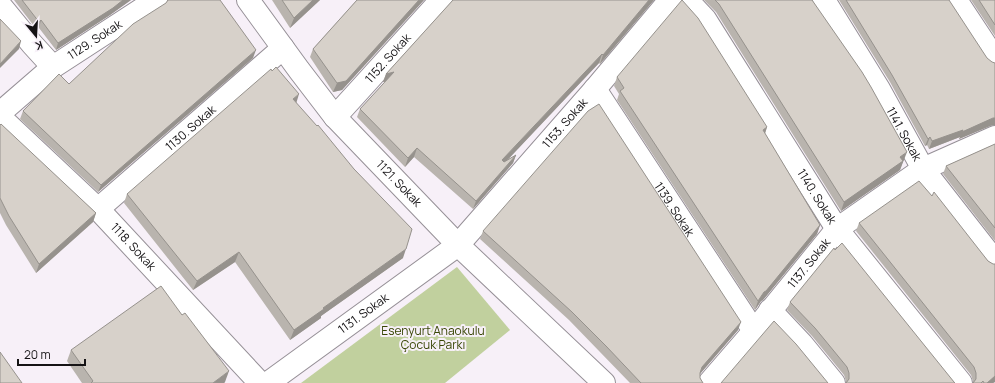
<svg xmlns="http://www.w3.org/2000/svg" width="995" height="383" viewBox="0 0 995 383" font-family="Manrope,sans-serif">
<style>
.green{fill:#c1d09e}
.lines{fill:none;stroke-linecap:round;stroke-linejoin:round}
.minor-casing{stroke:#969097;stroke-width:24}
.minor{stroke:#fff;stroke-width:22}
.wall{fill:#b9b4ae}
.shaded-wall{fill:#96928d}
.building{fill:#d7d1ca;stroke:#96928d}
.labels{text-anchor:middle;stroke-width:4;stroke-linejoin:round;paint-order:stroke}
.street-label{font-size:12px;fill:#151315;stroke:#f7f0f8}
.park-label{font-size:12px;fill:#394605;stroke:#f7f0f8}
</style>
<rect width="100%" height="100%" fill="#f7f0f8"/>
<path class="green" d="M457,267L510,330L445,383H301Z"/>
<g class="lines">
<defs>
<g id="minor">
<path id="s1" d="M248,0L299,70L335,117L458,245L604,383"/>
<path id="s2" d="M687,0L705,19L837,229L961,383"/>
<path id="s3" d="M824,0L879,89L923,169L995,261"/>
<path d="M956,0L995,59"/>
<path d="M0,5L32,44L53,67"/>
<path id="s4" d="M595,89L754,331"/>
<path id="s5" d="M0,113L53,67L156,0"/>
<path id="s6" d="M0,117L98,209L260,383"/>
<path id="s7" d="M335,117L441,0"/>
<path id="s8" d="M98,209L283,48"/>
<path d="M770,310L802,344L834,383"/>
<path id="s9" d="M268,383L458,245L595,89L670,0"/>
<path id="s10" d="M709,383L754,331L837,229L923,169L995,137"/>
</g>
</defs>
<use href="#minor" class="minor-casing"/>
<use href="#minor" class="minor"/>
</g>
<g class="wall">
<path d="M14,0H131L110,15L56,50L39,28L37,30Z"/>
<path d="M272,0H320L290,28Z"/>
<path d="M357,0H424L342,90L333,92L310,57L313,49Z"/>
<path d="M453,0H654L600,64L599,63L507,160L516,155L513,163L473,209L414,157L405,167L357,117L360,109L385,82H383L386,74Z"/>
<path d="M704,0H812L904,161H903L900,170L841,211L716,12Z"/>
<path d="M839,0H949L990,126L959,139L960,137L929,149L927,145L925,146L890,82Z"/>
<path d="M971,0H995V36Z"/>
<path d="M166,3L253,58L98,192L20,119L23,111L69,84Z"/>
<path d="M617,77L767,127L765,134L820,225L817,234L763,300L761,301L755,310L617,100L619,94L614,86Z"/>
<path d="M296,103L403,258L321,316V318L290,340L235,262L193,290L124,203L127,194Z"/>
<path d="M0,125L96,213L93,222L36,273L6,225L0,213Z"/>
<path d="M995,144V241L943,174L946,166Z"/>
<path d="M932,196L988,261L993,264H995V382L993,383H973V381L971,375L856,231L859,223Z"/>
<path d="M483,231L738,330L700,374V378L703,383H630L569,320L480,239Z"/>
<path d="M835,250L955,383H846V381L844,375L812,336L787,310L790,302Z"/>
<path d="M71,350L225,382L224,383H82L67,361Z"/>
</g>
<g class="shaded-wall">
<path d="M123,0H131L110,15L56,50L58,43Z"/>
<path d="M313,0H320L290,28L294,18Z"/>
<path d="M419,0H424L342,90L333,92L337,83Z"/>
<path d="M649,0H654L600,64L603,55Z"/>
<path d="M41,20L39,28L37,30L39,22Z"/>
<path d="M21,41L19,49L0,68V64Z"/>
<path d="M256,50L253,58L98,192L101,185Z"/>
<path d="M602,54L599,63L499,169L502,160Z"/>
<path d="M394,72L391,81L383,82L386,74Z"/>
<path d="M299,94L296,104L293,99Z"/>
<path d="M993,118H995V125L990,126L959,139L960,137L929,149L932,141Z"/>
<path d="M767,127L764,136L763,130Z"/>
<path d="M930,137L927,145L925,146L928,139Z"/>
<path d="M417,148L414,157L405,167L408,158Z"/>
<path d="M907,152L900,170L841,211L844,202L900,157Z"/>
<path d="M516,155L513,163L473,209L476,201Z"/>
<path d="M96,213L93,222L36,273L39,264Z"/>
<path d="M820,225L817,234L763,300L761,301L755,310L758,301L764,292Z"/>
<path d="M406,249L403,258L321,316V318L290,340L294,330L323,308Z"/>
<path d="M239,252L235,262L193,290L197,281Z"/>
<path d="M741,322L738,330L699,375L697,381L702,367Z"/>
<path d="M229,371L225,382L224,383H213Z"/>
<path d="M995,376V382L993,383H987Z"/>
</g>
<g class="building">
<path d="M22,0H123L113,8L58,43L41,20L39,22Z"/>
<path d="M168,0H220L256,50L101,185L23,111L59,74L69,84L133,24L166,3Z"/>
<path d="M282,0H313L294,18Z"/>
<path d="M357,0H419L346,81L337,83L313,49Z"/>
<path d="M453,0H649L603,55L602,54L502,160L504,162L516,155L476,201L417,148L408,158L360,109L394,72L386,74Z"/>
<path d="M682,0L698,18L767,127L763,130L820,225L766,291L764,292L758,301L620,91L624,88L617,77Z"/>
<path d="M715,0H812L862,72L871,87L907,152L900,157L903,161L844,202L719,4Z"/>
<path d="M846,0H949L987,58L992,62L995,63V118H993L962,132L963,130L932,141L930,137L928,139L892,75Z"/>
<path d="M979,0H995V25Z"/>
<path d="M0,19L21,41L0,64Z"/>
<path d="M276,67L299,94L293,99L317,126L318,125L354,169L412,229L406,249L323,308L324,309L294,330L239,252L197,281L127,194L271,69L272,71Z"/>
<path d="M599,104L741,322L702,367L700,373V378L703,383H641L606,346L572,312L483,231L588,111Z"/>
<path d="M1,124L96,213L39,264L9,216L0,198V125Z"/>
<path d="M995,144V228L946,166Z"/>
<path d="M919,181L932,196L934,192L988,261L993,264H995V376L987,383H984L983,381L981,383H973L976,379V373L974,367L859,223Z"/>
<path d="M842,243L954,382L955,383H846L849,379V373L847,367L815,328L790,302L834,248L835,250Z"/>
<path d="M161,286L182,315L185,313L229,371L213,383H91L93,381L71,350Z"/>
<path d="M774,321L796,344L828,383H721Z"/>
<path d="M0,352L22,383H0Z"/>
</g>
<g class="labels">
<g class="street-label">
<text dy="4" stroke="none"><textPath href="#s5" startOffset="120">1129. Sokak</textPath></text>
<text dy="4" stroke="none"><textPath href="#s7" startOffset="79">1152. Sokak</textPath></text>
<text dy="4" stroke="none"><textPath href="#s9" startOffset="397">1153. Sokak</textPath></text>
<text dy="4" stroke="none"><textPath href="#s8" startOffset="123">1130. Sokak</textPath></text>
<text dy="4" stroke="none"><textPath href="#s3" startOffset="156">1141. Sokak</textPath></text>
<text dy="4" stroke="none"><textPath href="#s1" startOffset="238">1121. Sokak</textPath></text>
<text dy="4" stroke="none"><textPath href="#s2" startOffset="236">1140. Sokak</textPath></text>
<text dy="4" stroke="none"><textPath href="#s4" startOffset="144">1139. Sokak</textPath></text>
<text dy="4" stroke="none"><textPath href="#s6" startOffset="186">1118. Sokak</textPath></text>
<text dy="4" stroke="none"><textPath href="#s10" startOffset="156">1137. Sokak</textPath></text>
<text dy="4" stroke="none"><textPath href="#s9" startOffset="118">1131. Sokak</textPath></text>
</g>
<g class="park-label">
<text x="433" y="335">Esenyurt Anaokulu<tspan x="433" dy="14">Çocuk Parkı</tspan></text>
</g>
</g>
<g transform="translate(36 36) rotate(162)" stroke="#f7f0f8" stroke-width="3" paint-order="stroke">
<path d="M0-3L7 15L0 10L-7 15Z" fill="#151315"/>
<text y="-6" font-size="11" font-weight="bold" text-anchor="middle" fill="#151315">K</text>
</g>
<path d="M18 359v6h67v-6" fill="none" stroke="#151315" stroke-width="2"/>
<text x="24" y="359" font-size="12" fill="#151315" stroke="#f7f0f8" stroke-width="3" paint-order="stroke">20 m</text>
</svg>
